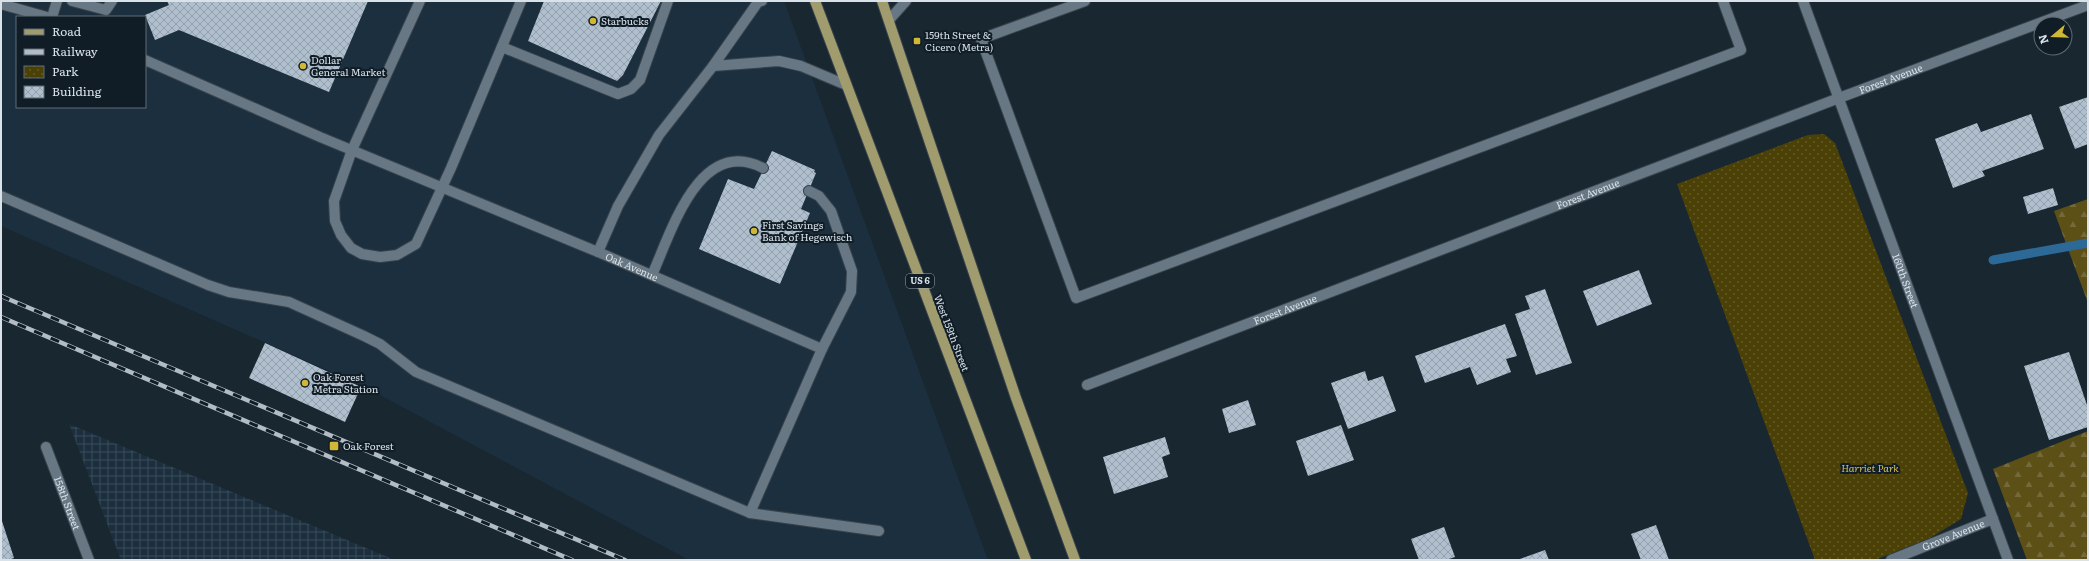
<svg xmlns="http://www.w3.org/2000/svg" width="2089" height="561" viewBox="0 0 2089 561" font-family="Literata,serif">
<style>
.built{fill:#1c2f3e;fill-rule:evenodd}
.industrial{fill:url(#industrial-grid)}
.forest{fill:url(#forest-firs)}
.park{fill:url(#park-dots)}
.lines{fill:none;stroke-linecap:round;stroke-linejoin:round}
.stream{stroke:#2c6996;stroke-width:9}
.building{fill:url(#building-cross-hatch)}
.service-casing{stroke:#37424b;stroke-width:12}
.minor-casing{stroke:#37424b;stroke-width:12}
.primary-casing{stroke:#37424b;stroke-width:12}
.service{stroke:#677783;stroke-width:10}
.minor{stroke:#677783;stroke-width:10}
.primary{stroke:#a19c6e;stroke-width:10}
.rail-casing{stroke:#b2bcc4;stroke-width:4.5}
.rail{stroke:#101d27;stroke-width:3;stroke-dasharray:9;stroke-linecap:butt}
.poi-dot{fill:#d1b736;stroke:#101d27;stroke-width:1.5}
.labels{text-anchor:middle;stroke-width:4;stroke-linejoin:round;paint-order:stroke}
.shield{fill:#101d27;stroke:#9da7af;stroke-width:1}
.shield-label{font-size:9px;font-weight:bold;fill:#d9e2e9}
.poi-label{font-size:10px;fill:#d9e2e9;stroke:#101d27;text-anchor:start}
.street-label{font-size:10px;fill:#d9e2e9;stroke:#101d27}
.park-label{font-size:10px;font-style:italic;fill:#d6c059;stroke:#101d27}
</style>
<defs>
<pattern id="industrial-grid" width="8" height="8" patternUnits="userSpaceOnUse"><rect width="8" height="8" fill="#1c2f3e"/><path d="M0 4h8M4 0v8" fill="none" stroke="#3c4d5a"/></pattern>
<pattern id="forest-firs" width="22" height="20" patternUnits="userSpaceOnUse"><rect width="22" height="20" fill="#5c5017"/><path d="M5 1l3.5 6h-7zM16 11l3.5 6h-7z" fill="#736939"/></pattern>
<pattern id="park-dots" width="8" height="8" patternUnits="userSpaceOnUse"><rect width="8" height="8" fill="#4b4006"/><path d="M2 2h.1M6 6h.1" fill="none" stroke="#645b2a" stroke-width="1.8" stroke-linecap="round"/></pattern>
<pattern id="building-cross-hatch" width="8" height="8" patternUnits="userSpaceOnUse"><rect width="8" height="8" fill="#afbfcd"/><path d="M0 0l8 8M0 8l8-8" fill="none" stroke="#94a0ab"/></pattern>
</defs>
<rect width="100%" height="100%" fill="#192731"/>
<path class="built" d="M1,1H784L988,560H689L363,386L1,226ZM17,17H145V107H17Z"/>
<path class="industrial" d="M69,424L395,560H121Z"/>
<g class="forest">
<path d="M2088,199V303L2054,211Z"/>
<path d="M2088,431V560H2027L1993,469Z"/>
</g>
<path class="park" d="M1824,134L1835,143L1968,493L1961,519L1930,538L1875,560H1815L1677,184L1808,135Z"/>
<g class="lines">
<path class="stream" d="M1993,260L2088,243"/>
</g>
<g class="building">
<path d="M167,1H368L329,92L179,30L155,40L145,15L169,5Z"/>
<path d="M544,1H661L623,75L617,81L528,41Z"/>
<path d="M2088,97V144L2075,149L2059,107Z"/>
<path d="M2031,114L2044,149L1982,171L1985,176L1953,188L1935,139L1977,123L1981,132Z"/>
<path d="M772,151L815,170L814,172L816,173L801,209L810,213L780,284L699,249L728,179L754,189Z"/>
<path d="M2053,188L2058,205L2028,214L2023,197Z"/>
<path d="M1639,270L1652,304L1597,326L1583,291Z"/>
<path d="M1545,289L1572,363L1536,375L1515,314L1530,309L1525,296Z"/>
<path d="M1505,324L1517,356L1506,359L1511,372L1477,385L1470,367L1425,383L1415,356Z"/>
<path d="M265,343L361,387L345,422L249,378Z"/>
<path d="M2069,352L2088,408V427L2049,440L2024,366Z"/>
<path d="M1365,371L1368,381L1383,376L1396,411L1348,429L1331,383Z"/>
<path d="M1248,400L1256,425L1229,433L1222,409Z"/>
<path d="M1341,425L1354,460L1308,476L1296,441Z"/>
<path d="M1165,437L1170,454L1162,457L1168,477L1114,494L1103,457Z"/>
<path d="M1,518L14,558L8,560H1Z"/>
<path d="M1656,525L1669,560H1641L1631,534Z"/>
<path d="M1444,527L1455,557L1446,560H1419L1411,539Z"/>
<path d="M1545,550L1549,560H1517Z"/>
</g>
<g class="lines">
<defs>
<g id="service">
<path d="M72,1L106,10L112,1"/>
<path d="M420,1L352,150L334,201L335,221L341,235L351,248L362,254L380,257L397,255L416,244L451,168L521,1"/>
<path id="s1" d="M762,1L758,2L713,66L659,135L618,206L598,252L822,349"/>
<path d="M1085,1L981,39L1076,298L1741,50L1723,1"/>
<path d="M1,4L47,17"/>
<path d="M52,17L57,1"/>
<path d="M502,47L618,94L631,89L640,80L668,1"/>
<path d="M145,60L320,137L598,252"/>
<path d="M713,66L779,61L801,66L846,85"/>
<path d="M1,196L208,285L229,292L289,302L364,336L380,344L416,372L750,513L879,531"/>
<path d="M652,275C671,233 699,135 763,168"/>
<path d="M750,513L822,349L851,292L852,271L831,211L819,196L809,191"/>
</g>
<g id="minor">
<path id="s2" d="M1803,1L2008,560"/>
<path d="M889,20L906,1"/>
<path id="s3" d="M1087,385L1839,98L2088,5"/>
<path id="s4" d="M46,447L89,560"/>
<path id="s5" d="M1891,560L1993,519"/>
</g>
<g id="primary">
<path d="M815,1L1026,560"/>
<path d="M882,1L1016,398L1075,560"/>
</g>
</defs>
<use href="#service" class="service-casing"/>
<use href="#minor" class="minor-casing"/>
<use href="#primary" class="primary-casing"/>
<use href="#service" class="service"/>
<use href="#minor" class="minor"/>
<use href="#primary" class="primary"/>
<defs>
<g id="rail">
<path d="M1,296L625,560"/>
<path d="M1,317L572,560"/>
</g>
</defs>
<use href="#rail" class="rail-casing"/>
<use href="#rail" class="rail"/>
</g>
<g class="poi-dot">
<circle cx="593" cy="21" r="4"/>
<rect x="913" y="37" width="8" height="8" rx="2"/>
<circle cx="303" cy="66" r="4"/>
<circle cx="754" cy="231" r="4"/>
<circle cx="305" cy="383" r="4"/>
<rect x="329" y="441" width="10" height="10" rx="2"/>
</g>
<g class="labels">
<rect class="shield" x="906" y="274" width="28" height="14" rx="3"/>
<g class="shield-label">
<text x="920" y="284">US 6</text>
</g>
<g class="poi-label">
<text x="601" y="25">Starbucks</text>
<text x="925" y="39">159th Street &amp;<tspan x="925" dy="12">Cicero (Metra)</tspan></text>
<text x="311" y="64">Dollar<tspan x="311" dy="12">General Market</tspan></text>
<text x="762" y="229">First Savings<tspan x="762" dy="12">Bank of Hegewisch</tspan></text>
<text x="313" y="381">Oak Forest<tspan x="313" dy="12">Metra Station</tspan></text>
<text x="343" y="450">Oak Forest</text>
</g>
<g class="street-label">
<text dy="4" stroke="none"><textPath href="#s3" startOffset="860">Forest Avenue</textPath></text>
<text dy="4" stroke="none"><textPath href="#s3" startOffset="536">Forest Avenue</textPath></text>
<text dy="4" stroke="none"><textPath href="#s1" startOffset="339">Oak Avenue</textPath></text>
<text dy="4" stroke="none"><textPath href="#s2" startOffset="298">160th Street</textPath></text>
<text dy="4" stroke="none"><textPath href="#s3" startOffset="212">Forest Avenue</textPath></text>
<text transform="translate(952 333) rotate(69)" y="4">West 159th Street</text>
<text dy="4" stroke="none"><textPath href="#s4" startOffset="60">158th Street</textPath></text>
<text dy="4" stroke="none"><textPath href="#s5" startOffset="67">Grove Avenue</textPath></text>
</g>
<g class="park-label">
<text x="1870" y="472">Harriet Park</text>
</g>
</g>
<rect width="2089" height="561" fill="none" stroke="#d9e2e9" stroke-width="4"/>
<rect x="16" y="16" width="130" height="92" fill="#101d27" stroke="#606c75"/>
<rect x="24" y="29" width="20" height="6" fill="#a19c6e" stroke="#606c75"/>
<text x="52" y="36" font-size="12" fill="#d9e2e9">Road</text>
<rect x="24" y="49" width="20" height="6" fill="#b2bcc4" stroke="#606c75"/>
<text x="52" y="56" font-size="12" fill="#d9e2e9">Railway</text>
<rect x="24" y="66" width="20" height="12" fill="url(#park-dots)" stroke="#606c75"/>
<text x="52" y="76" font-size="12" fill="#d9e2e9">Park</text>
<rect x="24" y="86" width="20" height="12" fill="url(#building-cross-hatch)" stroke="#606c75"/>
<text x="52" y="96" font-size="12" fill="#d9e2e9">Building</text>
<g transform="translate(2053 36) rotate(251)"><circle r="19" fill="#101d27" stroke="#606c75"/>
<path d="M0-3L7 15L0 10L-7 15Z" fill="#d1b736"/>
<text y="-6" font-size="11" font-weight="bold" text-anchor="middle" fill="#d9e2e9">N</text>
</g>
</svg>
